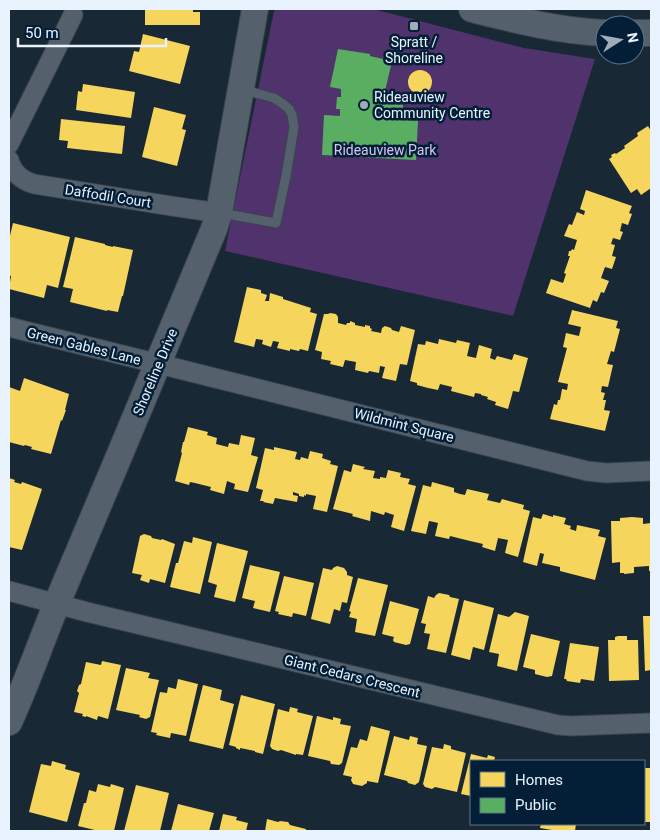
<svg xmlns="http://www.w3.org/2000/svg" width="660" height="840" viewBox="0 0 660 840" font-family="Roboto,sans-serif">
<style>
.green{fill:#50336d}
.homes{fill:#f6d55c}
.public{fill:#5aae61}
.lines{fill:none;stroke-linecap:round;stroke-linejoin:round}
.lane-casing{stroke:#39434d;stroke-width:11}
.street-casing{stroke:#39434d;stroke-width:21}
.secondary-casing{stroke:#39434d;stroke-width:28}
.lane{stroke:#54616c;stroke-width:9}
.street{stroke:#54616c;stroke-width:19}
.secondary{stroke:#54616c;stroke-width:26}
.poi-dot{fill:#a0acb7;stroke:#031f37;stroke-width:2}
.labels{text-anchor:middle;stroke-width:5;stroke-linejoin:round;paint-order:stroke}
.poi-label{font-size:14px;fill:#e9f3fd;stroke:#031f37}
.park-label{font-size:14px;fill:#dbc2f3;stroke:#031f37}
.street-label{font-size:14px;fill:#e9f3fd;stroke:#031f37}
</style>
<rect width="100%" height="100%" fill="#182835"/>
<path class="green" d="M278,9H373L524,48L595,59L513,316L225,251L274,11Z"/>
<g class="homes">
<path d="M145,9H193V12H200V25H145Z"/>
<path d="M143,34L190,46L180,84L129,71L134,51L139,52Z"/>
<circle cx="420" cy="82" r="12"/>
<path d="M83,84L135,92L131,118L76,110L78,91L82,92Z"/>
<path d="M154,107L186,115L182,129L186,130L177,166L142,157Z"/>
<path d="M61,119L125,126L122,154L67,148L68,141L59,140Z"/>
<path d="M648,126L651,131V188L641,195L637,189L631,193L609,159L612,157L611,155L615,153L616,154L625,148L624,146L638,136L637,133Z"/>
<path d="M586,190L632,206L629,213L632,214L628,225L622,223L620,231L623,232L620,240L613,238L611,244L615,245L612,256L616,257L612,269L605,267L601,278L609,281L604,293L601,292L597,302L593,300L590,308L546,293L551,279L563,283L566,274L564,273L570,256H568L569,251H571L572,249L574,250L577,240L564,236L569,224L572,225L577,212L584,215L585,211L580,209Z"/>
<path d="M13,223L70,237L58,288L47,285L44,298L9,289L11,276L9,275V240Z"/>
<path d="M75,237L105,244V245L113,247V246L133,250L123,296H122L118,312L107,310V311L70,302L73,289L63,287Z"/>
<path d="M247,287L261,290V293L267,295L265,301H269L270,293L283,297V299L311,308L310,312L317,314L308,351L300,349L299,351L290,349V351L277,348L279,342L273,341L271,347L262,344L263,340L256,339L254,347L234,342Z"/>
<path d="M572,310L618,321L616,328L620,329L614,352L611,351L607,364L613,365L608,387L602,386L601,392L605,393L603,400H606L604,410L610,411L605,431L550,419L554,404L557,405L558,400H560L562,389L567,390L568,384L558,382L567,348L563,347L566,333L579,336L581,327L568,324Z"/>
<path d="M330,313L336,314L338,317V323L346,325L347,323H350V321L355,323V325L365,327V325L370,326V328L372,329L371,331L381,333L382,328L385,326L391,328L392,330L399,332L401,326L415,330L407,365L400,364L396,381L382,378L385,367L380,366L379,373L369,371L368,373L355,370L356,362L345,360L343,367L330,364L331,361L321,359L322,352L315,350L324,314H328Z"/>
<path d="M439,339L456,343L457,340L470,343L467,356L476,358L479,345L492,349L490,358L495,360L497,356L512,360L514,354L528,358L519,392L513,391L508,409L495,405L496,402L487,399L488,397L481,395V394L475,393L474,397L451,391L452,387L440,384L438,390L428,388L417,385V383L410,381L418,344L425,345L426,341L438,344Z"/>
<path d="M24,378L69,394L65,410H66L62,421L61,420L51,454L31,449L32,447L25,445L24,446L9,442V387L20,391Z"/>
<path d="M188,427L208,432L207,435L217,438L216,444L228,447L229,443L239,445L241,435L255,438L251,455L258,457L248,492L234,489L235,484L227,481L224,494L210,490L211,487L195,483L190,482L189,485L175,481L182,453L181,452L183,442H184Z"/>
<path d="M274,447L297,452L295,459L300,460L301,457L308,459L310,451L323,454L322,458L331,461L330,464L338,466L327,512L313,509L316,496L306,494V496L304,495V497L299,496V494L293,492V495L298,496L297,502L275,498L273,504L263,502L264,501H260L263,490L256,488L265,448L274,450Z"/>
<path d="M353,464L365,467L363,469L375,471L373,478L380,479V477L386,478L388,470L401,473L400,477L410,479L408,484L416,486L404,531L391,527L394,515L385,512L384,515L371,511L370,521L352,516L353,514L333,509L344,470L351,472Z"/>
<path d="M9,478L15,480L14,482L21,484L22,482L42,489L22,550L9,547Z"/>
<path d="M432,482L454,488V492L460,494L465,495L467,489L489,494L487,500L500,503L502,499L524,505L523,509L530,511L518,557L505,553L508,540L498,538L495,551L482,547L483,544L466,540L450,536L449,539L435,536L438,523L434,522L429,521L426,534L411,531L423,485L431,487Z"/>
<path d="M543,514L553,517V515L566,518L564,524L571,526L570,529L576,531L577,525L600,530L598,536L606,538L595,580L560,571V567L542,563L544,554L540,553L537,566L523,562L533,517L541,519Z"/>
<path d="M632,517L643,518V524L651,523V571H649V566L634,567V573L624,574V573H620V562L612,563L611,521H620V518Z"/>
<path d="M144,534L151,536L152,538L161,540L162,539L175,544L165,583L150,579L149,583L140,580L142,575L132,573L140,536Z"/>
<path d="M193,537L212,542L200,594L170,587L176,563H178L184,541L192,543Z"/>
<path d="M217,543L248,551L235,602L214,597L217,585L208,582Z"/>
<path d="M250,565L280,572L270,612L253,608L255,601L242,598Z"/>
<path d="M337,566L344,568L347,572V575L353,577L347,603L342,602L340,611L334,609L330,624L311,619L323,568L332,570L333,568Z"/>
<path d="M284,576L314,583L306,616L293,613L292,617L278,614L279,612L275,611Z"/>
<path d="M358,578L388,585L375,636L355,632L357,619L349,617L351,612L349,611Z"/>
<path d="M439,593L449,595L450,597L459,599L446,653L427,649L430,634L424,633L426,624L421,623L428,596L434,598L436,595Z"/>
<path d="M464,600L494,608L484,650L473,647L470,660L451,655Z"/>
<path d="M390,601L419,609L410,644L406,645L394,642L393,640L394,637L382,634Z"/>
<path d="M515,612L529,616L517,671L497,666L499,654L489,652L498,614L509,617Z"/>
<path d="M643,616H651V670L645,671Z"/>
<path d="M531,634L560,641L552,676L547,677L535,674V670L523,667Z"/>
<path d="M618,636H627V640H638L639,680L609,681L608,640H615V637Z"/>
<path d="M570,643L599,647L594,681L581,679L580,683L567,681L566,679H564Z"/>
<path d="M102,661L121,665L108,719L98,716L97,720L86,716V717L82,716L83,714L74,712L79,693L77,691L79,685L81,684L86,662L101,665Z"/>
<path d="M126,668L150,673L148,678L159,680L150,717L146,719L139,717L140,715L116,710Z"/>
<path d="M178,679L198,684L186,736L171,733L170,738L156,735L157,733L151,732L160,692L167,693L168,687L176,689Z"/>
<path d="M203,685L222,690L220,700L234,704L223,749L189,741Z"/>
<path d="M241,695L275,704L263,754L255,752V751L240,748V750L236,748V747L229,745Z"/>
<path d="M290,707L298,709L297,712L313,716L303,755L296,754V755L281,750L278,751L272,749L270,746L278,709L289,712Z"/>
<path d="M317,716L333,720V717L341,719L340,724L351,726L342,763L339,765L331,764L330,761L308,756Z"/>
<path d="M371,726L390,731L378,783L367,781V783L362,786L353,784L351,780L352,777L343,775L351,747L357,748L360,739L367,741Z"/>
<path d="M394,736L409,740L410,736L418,738L417,744L427,746L419,782L415,785L408,783L407,781L384,775Z"/>
<path d="M444,744L451,746V749L466,753L457,792L435,787L432,789L425,787L423,784L432,747L443,749Z"/>
<path d="M471,754L487,758L488,755L495,757L494,761H471V796L461,794Z"/>
<path d="M52,761L66,765L65,769L80,773L67,822L29,812L41,764L51,766Z"/>
<rect x="644" y="768" width="7" height="54"/>
<path d="M98,784L110,787L111,784L124,788L114,831H99L78,826L84,803H86L89,790L96,792Z"/>
<path d="M136,785L169,793L160,831H124Z"/>
<path d="M178,804L214,813L209,831H171Z"/>
<path d="M223,814L237,817L236,820L248,823L246,831H219Z"/>
<path d="M267,819L278,822L280,821L288,822L290,825L306,829V831H265Z"/>
<path d="M541,824H576L575,831H558L540,828Z"/>
</g>
<path class="public" d="M338,49L370,54V56L392,61L383,100L379,99V104L403,105L402,120L418,121L416,160L322,155L324,115L340,116V109H336L337,97H341V89L330,87Z"/>
<g class="lines">
<defs>
<path id="lane" d="M221,213L276,223L286,176L294,127L292,115L289,109L283,104L274,98L244,90"/>
<g id="street">
<path d="M9,144L73,15"/>
<path d="M9,160C13,173 21,180 34,184L171,206L219,213"/>
<path d="M9,327L159,364L587,471L606,473L651,471"/>
<path d="M9,591L87,612L558,725L571,726L651,723"/>
</g>
<g id="secondary">
<path d="M472,9C516,20 559,31 605,33"/>
<path d="M635,33H651"/>
<path d="M9,722C28,681 42,638 60,596C112,474 163,351 214,229L219,213L223,190L255,9"/>
</g>
</defs>
<use href="#lane" class="lane-casing"/>
<use href="#street" class="street-casing"/>
<use href="#secondary" class="secondary-casing"/>
<use href="#lane" class="lane"/>
<use href="#street" class="street"/>
<use href="#secondary" class="secondary"/>
</g>
<g class="poi-dot">
<rect x="409" y="21" width="10" height="10" rx="2.5"/>
<circle cx="364" cy="105" r="5"/>
</g>
<g class="labels">
<g class="poi-label">
<text x="414" y="47">Spratt /<tspan x="414" dy="16">Shoreline</tspan></text>
<text x="374" y="102" text-anchor="start">Rideauview<tspan x="374" dy="16">Community Centre</tspan></text>
</g>
<g class="park-label">
<text x="385" y="155">Rideauview Park</text>
</g>
<g class="street-label">
<text transform="translate(108 196) rotate(9)" y="5">Daffodil Court</text>
<text transform="translate(84 346) rotate(14)" y="5">Green Gables Lane</text>
<text transform="translate(155 372) rotate(-67)" y="5">Shoreline Drive</text>
<text transform="translate(404 425) rotate(14)" y="5">Wildmint Square</text>
<text transform="translate(352 676) rotate(14)" y="5">Giant Cedars Crescent</text>
</g>
</g>
<rect width="660" height="840" fill="none" stroke="#e9f3fd" stroke-width="20"/>
<rect x="470" y="760" width="175" height="65" fill="#031f37" stroke="#5f7486"/>
<rect x="480" y="772" width="25" height="15" fill="#f6d55c" stroke="#5f7486"/>
<text x="515" y="785" font-size="15" fill="#e9f3fd">Homes</text>
<rect x="480" y="798" width="25" height="15" fill="#5aae61" stroke="#5f7486"/>
<text x="515" y="810" font-size="15" fill="#e9f3fd">Public</text>
<g transform="translate(620 40) rotate(79)"><circle r="24" fill="#031f37" stroke="#5f7486"/>
<path d="M0-4L9 19L0 12L-9 19Z" fill="#a0acb7"/>
<text y="-8" font-size="14" font-weight="bold" text-anchor="middle" fill="#e9f3fd">N</text>
</g>
<path d="M18 38v8h148v-8" fill="none" stroke="#e9f3fd" stroke-width="2.5"/>
<text x="25" y="38" font-size="15" fill="#e9f3fd" stroke="#031f37" stroke-width="4" paint-order="stroke">50 m</text>
</svg>
